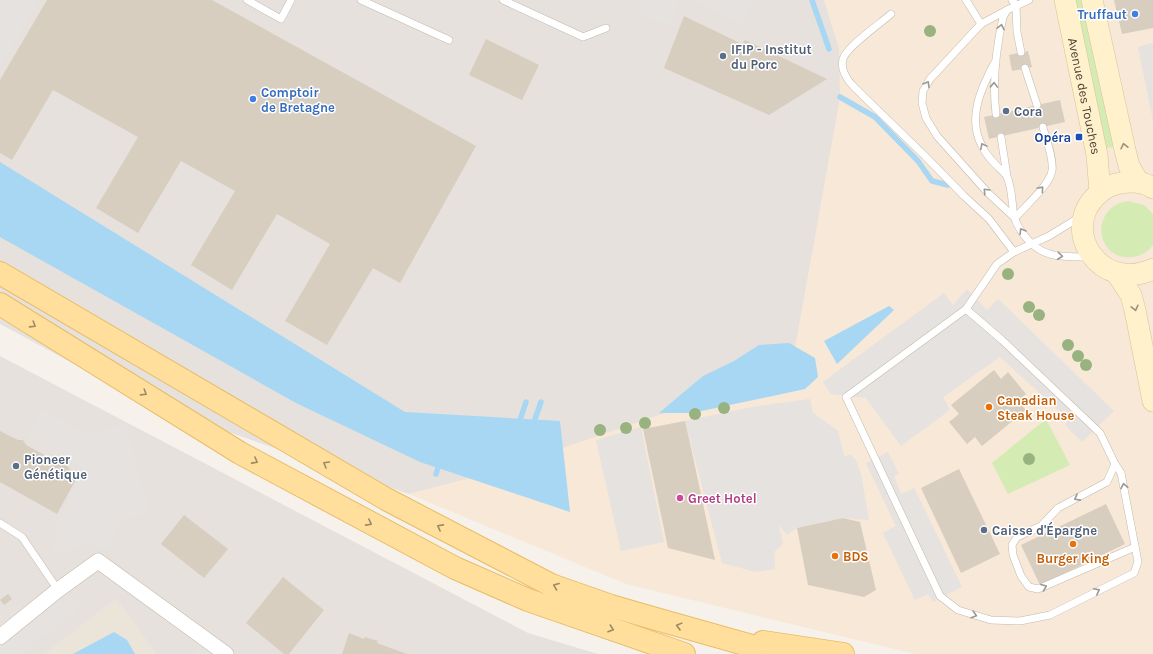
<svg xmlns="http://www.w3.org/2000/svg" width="1153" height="654" viewBox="0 0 1153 654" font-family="Karla,sans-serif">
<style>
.residential{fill:#eae4d9}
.commercial{fill:#f7e8d7}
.industrial{fill:#e6e1dc}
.green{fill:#d4ebb3}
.parking{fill:#e5e2df}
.water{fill:#a7d7f3}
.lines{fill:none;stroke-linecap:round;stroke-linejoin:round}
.stream{stroke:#a7d7f3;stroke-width:5.5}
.building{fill:#d8cec0}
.lane-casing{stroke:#c2baad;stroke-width:8}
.street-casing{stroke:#c2baad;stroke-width:16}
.secondary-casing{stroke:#d7c49a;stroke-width:22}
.primary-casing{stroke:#e8bc67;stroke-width:24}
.lane{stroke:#fff;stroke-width:7}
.street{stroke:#fff;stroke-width:15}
.secondary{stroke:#fff1cc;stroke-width:21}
.primary{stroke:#ffdf9b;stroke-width:22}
.tree{fill:#99b380}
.oneway{stroke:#9c9892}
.oneway2{stroke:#9c917b}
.oneway3{stroke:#9c8965}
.shop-dot{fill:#3f7fe0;stroke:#fff;stroke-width:1.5}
.service-dot{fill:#5c6f8a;stroke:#fff;stroke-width:1.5}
.transit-dot{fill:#1a4fb4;stroke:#fff;stroke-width:1.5}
.food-dot{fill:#e8710a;stroke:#fff;stroke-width:1.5}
.hotel-dot{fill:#d1479c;stroke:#fff;stroke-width:1.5}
.labels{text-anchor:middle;stroke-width:3;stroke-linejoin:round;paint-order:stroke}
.shop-label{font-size:13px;font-weight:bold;fill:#366cbe;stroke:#fff;text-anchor:end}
.service-label{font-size:13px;font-weight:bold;fill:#4e5e75;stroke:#fff;text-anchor:start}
.street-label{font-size:13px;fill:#4b4338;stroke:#fff}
.transit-label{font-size:13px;font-weight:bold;fill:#164399;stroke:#fff;text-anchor:end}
.food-label{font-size:13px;font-weight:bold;fill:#c56008;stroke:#fff;text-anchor:start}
.hotel-label{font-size:13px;font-weight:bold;fill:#b23c85;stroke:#fff;text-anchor:start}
</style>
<rect width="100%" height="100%" fill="#f6f2eb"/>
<path class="residential" d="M116,599L156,654H45Z"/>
<path class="commercial" d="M824,0H1153V654H915L626,584L409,494L489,473L839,48Z"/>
<g class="industrial">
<path d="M0,0H824L839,48L840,97L791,370L489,473L409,494L152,406L0,324Z"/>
<path d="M0,356L528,633L598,654H156L116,599L45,654H0Z"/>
</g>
<g class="green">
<path d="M1074,0H1084L1115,147L1105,148Z"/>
<path d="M1128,201L1144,205L1153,214V245C1148,252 1141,256 1132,257C1095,261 1089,207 1128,201Z"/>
<path d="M1046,419L1070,465L1008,494L992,463Z"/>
</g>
<g class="parking">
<path d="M0,0H38L0,69Z"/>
<path d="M643,0H679L670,25L645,17L638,10Z"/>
<path d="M691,0H754L742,25Z"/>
<path d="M1153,43V121L1138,47Z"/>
<path d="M967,289L987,310L998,299L1114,411L1082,442L1065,425L1069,420L1000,357L943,397L950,410L901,446L866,398L831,394L823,382L944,293L953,305Z"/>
<path d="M810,399L813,413L838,431L844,456L851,455L857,462L861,474L869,520L843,518L797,528L787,535L779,525L783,544L774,552L775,569L756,572L722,563L685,421L752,407Z"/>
<path d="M42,408L88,434L126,424L150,512L122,520L112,541L113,547L93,548V544L90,540L61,554L60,556L53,553L58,518L85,470L26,437Z"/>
<path d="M641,427L664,542L621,551L596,440Z"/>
<path d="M888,452L899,474L894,476L901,494L914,488L962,587L933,602L928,594L915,600L883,533L896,526L866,463Z"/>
<path d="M58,590L84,605L23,654H0V637Z"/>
<path d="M203,637L226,654H192Z"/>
</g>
<g class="water">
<path d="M0,162L405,412L560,421L570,512L420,462L296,403L0,237Z"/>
<path d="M889,306L894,310L837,364L824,341Z"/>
<path d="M789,343L815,358L818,377L805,389L692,413H659L703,376L734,361L759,345Z"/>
<path d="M114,632L127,640L135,654H73Z"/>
</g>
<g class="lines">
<g class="stream">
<path d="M812,0L829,49"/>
<path d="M840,97L875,117L918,161L932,181L948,185"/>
<path d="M535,419L541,402"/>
<path d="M520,420L526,402"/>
<path d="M436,474L440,461"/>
</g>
</g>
<g class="building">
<path d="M47,0H212L476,146L400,283L373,268L327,345L285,321L330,244L277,214L232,290L191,265L235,191L181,161L138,233L96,208L138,137L53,90L12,160L0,153V80Z"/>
<path d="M1114,0H1153V28L1122,34Z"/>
<path d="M684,16L742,44L745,40L827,79L769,115L664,68Z"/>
<path d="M486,39L539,65L522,100L469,75Z"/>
<path d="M1028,51L1032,67L1012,71L1009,55Z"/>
<path d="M1060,100L1065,122L989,139L984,117Z"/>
<path d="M994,370L1001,379L1008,372L1026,394L1018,401L1026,410L982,446L975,437L967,444L949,422L959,414L951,405Z"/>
<path d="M685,421L690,443L715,560L668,548L643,429Z"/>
<path d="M0,431L18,440H23L26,445L61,464L67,465L70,470L79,474L57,514L0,482Z"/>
<path d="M959,469L1000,554L961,573L921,488Z"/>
<path d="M1106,504L1125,544L1040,585L1021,545Z"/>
<path d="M184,515L228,549L204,578L161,544Z"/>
<path d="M843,518L860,522L876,590L864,597L808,585L797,528Z"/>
<path d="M283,577L324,610L289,654H284L246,623Z"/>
<path d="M8,594L12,599L4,605L0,600Z"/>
<path d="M349,633L364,639L365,637L378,641L377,643L407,654H342Z"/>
</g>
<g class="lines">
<defs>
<g id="lane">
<path d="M247,0L281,19L291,0"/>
<path d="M361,0L449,40"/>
<path d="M503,0L583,37L606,28"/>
<path d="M966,0L981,24"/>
<path d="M1012,0L1016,5L1017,32L1021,52"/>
<path d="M1007,10L981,24L930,79L923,91L922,103L926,118L937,136L988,193L1015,218"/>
<path d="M891,14C881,23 846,47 843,59C840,69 847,80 854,87L925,156L964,196L989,219L1014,252"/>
<path d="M995,62C981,88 967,118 982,146C985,153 991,160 997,166C1000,169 1005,173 1007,177C1012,186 1012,206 1014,216C1016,223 1020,230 1024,235C1041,259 1063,257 1090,257"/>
<path d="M1025,68L1037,105"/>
<path d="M996,114C992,82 996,49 1003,17L1007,10L1029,0"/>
<path d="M1001,137L1007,176"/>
<path d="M1015,218C1025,206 1049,186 1052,171C1054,159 1046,139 1043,127"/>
<path d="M966,309L846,397L940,596L958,610L991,620L1020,621L1050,615L1134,573L1138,562L1121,473L1115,464L1100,433L1002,340L966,309L997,264L1014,252L1049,236L1080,217"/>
<path d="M1115,464L1107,482L1058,508L1041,526L1017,537L1012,545L1013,555L1021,576L1029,587L1038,589L1135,547"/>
<path d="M0,523L22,537L58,590"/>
</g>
<path id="street" d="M0,637L58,590L98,561L226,654"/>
<g id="secondary">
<path id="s1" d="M1065,0L1097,155L1100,192"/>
<path d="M1092,0L1125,150L1129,166L1138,182"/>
<path d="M1153,188C1144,182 1132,181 1121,183C1112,184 1103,189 1097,195C1059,231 1101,293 1153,269"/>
<path d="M1117,274L1131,295L1135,310L1153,401"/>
</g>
<g id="primary">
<path d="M0,273L386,499L551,585L611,606L656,619L780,654"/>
<path d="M0,304L240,453L455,568L528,600L684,654"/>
<path d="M763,642L843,654"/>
</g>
</defs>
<use href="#lane" class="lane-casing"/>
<use href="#street" class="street-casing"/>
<use href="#secondary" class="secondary-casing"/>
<use href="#primary" class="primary-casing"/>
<use href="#lane" class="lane"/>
<use href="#street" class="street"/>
<use href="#secondary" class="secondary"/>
<use href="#primary" class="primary"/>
</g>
<g class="tree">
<circle cx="930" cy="31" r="6"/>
<circle cx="1008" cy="274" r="6"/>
<circle cx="1029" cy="307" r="6"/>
<circle cx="1039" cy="315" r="6"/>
<circle cx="1068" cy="345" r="6"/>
<circle cx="1078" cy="356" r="6"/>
<circle cx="1086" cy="365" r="6"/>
<circle cx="724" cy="408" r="6"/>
<circle cx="695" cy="414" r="6"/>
<circle cx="645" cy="423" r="6"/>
<circle cx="626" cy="428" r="6"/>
<circle cx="600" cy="430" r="6"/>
<circle cx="1029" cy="459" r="6"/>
</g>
<defs><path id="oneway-chevron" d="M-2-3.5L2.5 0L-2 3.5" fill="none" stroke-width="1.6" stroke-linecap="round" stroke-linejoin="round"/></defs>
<g class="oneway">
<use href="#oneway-chevron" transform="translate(1001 27) rotate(-78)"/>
<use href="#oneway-chevron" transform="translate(927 84) rotate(-59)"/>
<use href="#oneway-chevron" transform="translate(994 85) rotate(-88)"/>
<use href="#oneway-chevron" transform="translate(983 146) rotate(-118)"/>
<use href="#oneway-chevron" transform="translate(1041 189) rotate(-49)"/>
<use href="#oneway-chevron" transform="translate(986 191) rotate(-134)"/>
<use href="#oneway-chevron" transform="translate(1022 231) rotate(-121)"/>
<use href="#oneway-chevron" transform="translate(1060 256) rotate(6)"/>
<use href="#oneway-chevron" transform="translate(1124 486) rotate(-101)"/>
<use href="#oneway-chevron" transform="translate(1077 498) rotate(152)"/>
<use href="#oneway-chevron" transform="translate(1044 587) rotate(-22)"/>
<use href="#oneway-chevron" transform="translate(1097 591) rotate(-26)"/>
<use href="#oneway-chevron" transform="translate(974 615) rotate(17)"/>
</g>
<g class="oneway2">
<use href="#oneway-chevron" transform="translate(1124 146) rotate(-103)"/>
<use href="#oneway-chevron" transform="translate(1135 308) rotate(76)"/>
</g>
<g class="oneway3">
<use href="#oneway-chevron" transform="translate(33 325) rotate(32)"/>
<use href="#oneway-chevron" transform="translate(144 393) rotate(32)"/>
<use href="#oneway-chevron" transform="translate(255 461) rotate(29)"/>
<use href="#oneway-chevron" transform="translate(326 464) rotate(-150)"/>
<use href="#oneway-chevron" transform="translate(369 523) rotate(28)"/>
<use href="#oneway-chevron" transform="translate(440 527) rotate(-152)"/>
<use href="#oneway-chevron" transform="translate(556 586) rotate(-159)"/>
<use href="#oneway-chevron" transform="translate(679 626) rotate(-165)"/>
<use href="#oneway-chevron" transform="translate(611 629) rotate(19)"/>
</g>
<g class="shop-dot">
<circle cx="1135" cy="14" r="4"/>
<circle cx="253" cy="99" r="4"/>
</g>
<g class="service-dot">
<circle cx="723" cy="56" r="4"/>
<circle cx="1006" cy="111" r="4"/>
<circle cx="16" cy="466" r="4"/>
<circle cx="984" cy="530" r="4"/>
</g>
<rect class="transit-dot" x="1075" y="133" width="8" height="8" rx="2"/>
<g class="food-dot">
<circle cx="989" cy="407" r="4"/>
<circle cx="1073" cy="544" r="4"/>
<circle cx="835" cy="556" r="4"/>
</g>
<circle class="hotel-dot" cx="680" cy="498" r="4"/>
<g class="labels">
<g class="shop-label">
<text x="1127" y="19">Truffaut</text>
<text x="261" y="97" text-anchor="start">Comptoir<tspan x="261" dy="15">de Bretagne</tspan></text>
</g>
<g class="service-label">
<text x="731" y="54">IFIP - Institut<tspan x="731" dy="15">du Porc</tspan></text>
<text x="1014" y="116">Cora</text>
<text x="24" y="464">Pioneer<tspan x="24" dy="15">Génétique</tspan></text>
<text x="992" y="535">Caisse d'Épargne</text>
</g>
<g class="street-label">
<text dy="5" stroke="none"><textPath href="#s1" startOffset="98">Avenue des Touches</textPath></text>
</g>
<g class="transit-label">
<text x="1071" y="142">Opéra</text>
</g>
<g class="food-label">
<text x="997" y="405">Canadian<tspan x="997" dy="15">Steak House</tspan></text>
<text x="843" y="561">BDS</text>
<text x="1073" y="563" text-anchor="middle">Burger King</text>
</g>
<g class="hotel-label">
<text x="688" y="503">Greet Hotel</text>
</g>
</g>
</svg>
